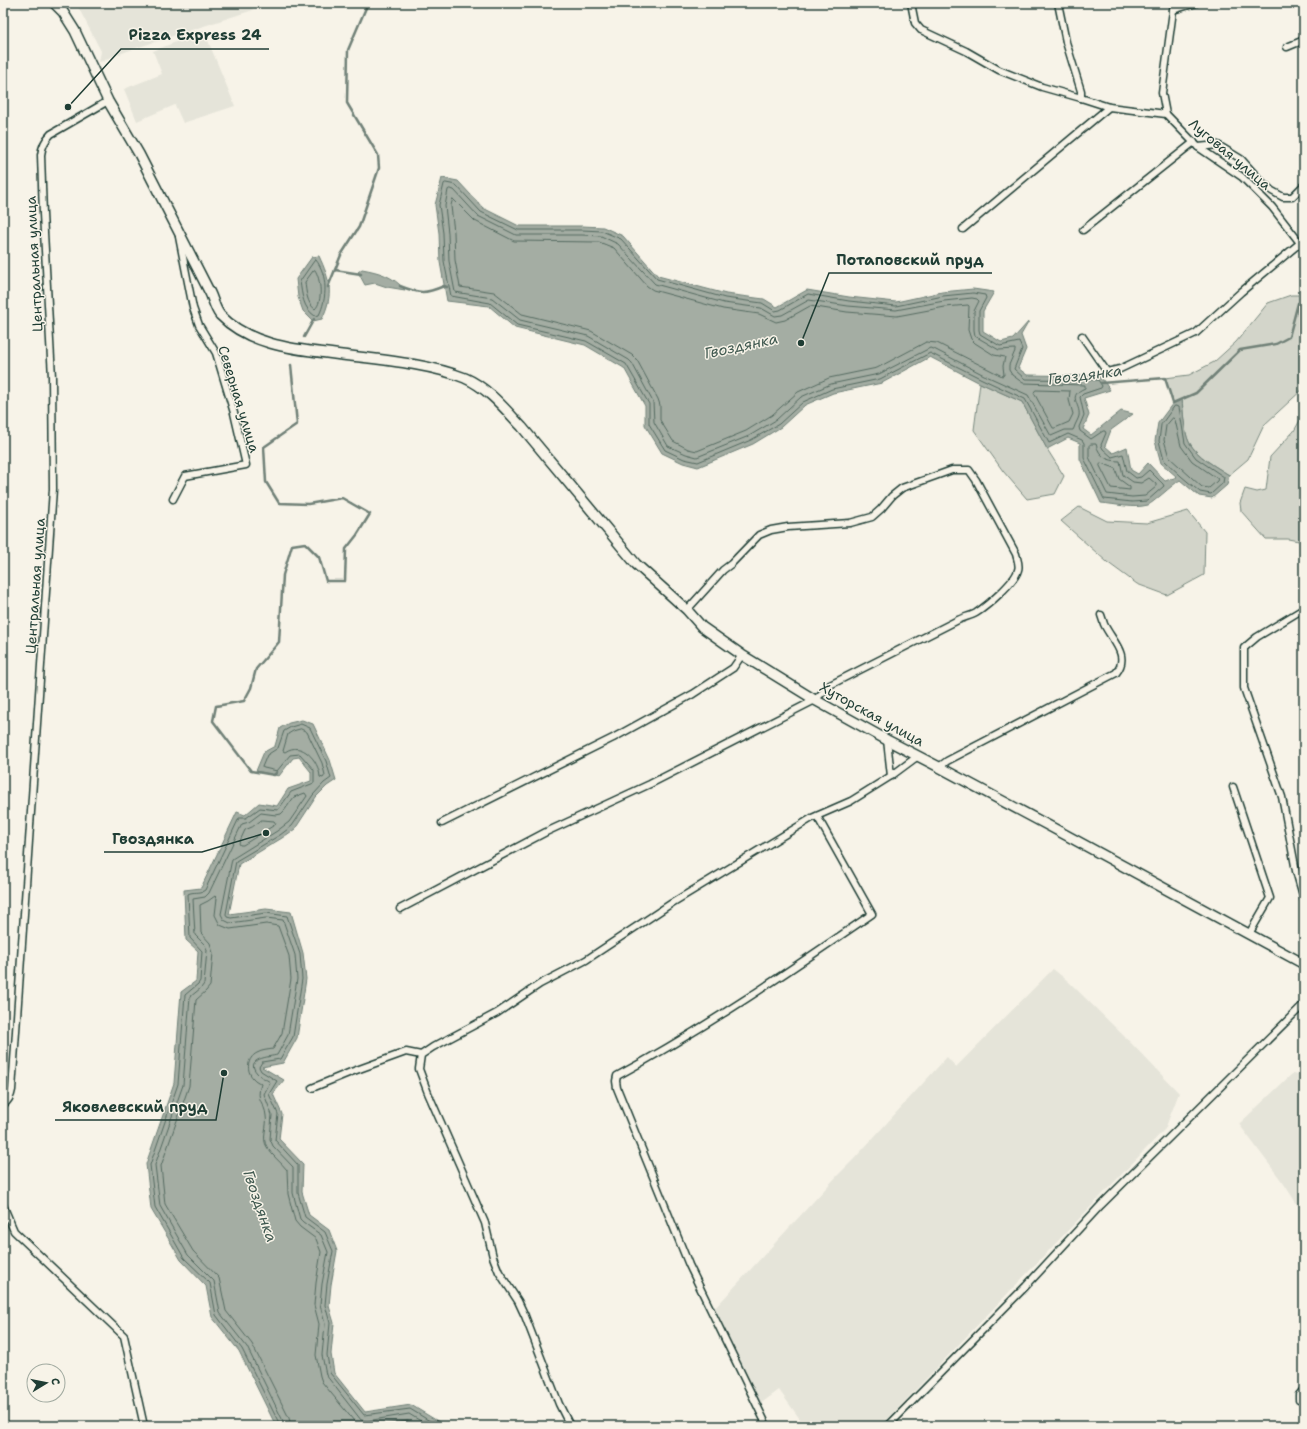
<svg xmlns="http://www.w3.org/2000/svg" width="1307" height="1429" viewBox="0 0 1307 1429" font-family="'Shantell Sans',sans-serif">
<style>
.built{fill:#e5e4d9}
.green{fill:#d3d5ca;stroke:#79897f}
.water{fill:#a4ada3;stroke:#6f8077}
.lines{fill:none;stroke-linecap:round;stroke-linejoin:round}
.shore{stroke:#546a60;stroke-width:1}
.stream{stroke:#6f8077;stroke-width:2.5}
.minor-casing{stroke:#1f3d34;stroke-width:9}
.secondary-casing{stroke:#1f3d34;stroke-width:12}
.minor{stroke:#f7f3e8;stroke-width:6}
.secondary{stroke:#f7f3e8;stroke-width:9}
.labels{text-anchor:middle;stroke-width:3;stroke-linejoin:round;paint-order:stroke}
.street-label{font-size:14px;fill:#1f3d34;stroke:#f7f3e8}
.water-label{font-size:15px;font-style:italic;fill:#405950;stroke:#f7f3e8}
.leader{fill:none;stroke:#1f3d34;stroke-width:1.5}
.callout-dot{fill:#1f3d34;stroke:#f7f3e8;stroke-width:1.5}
.callout-label{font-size:15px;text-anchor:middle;font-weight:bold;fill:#1f3d34;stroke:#f7f3e8;stroke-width:3;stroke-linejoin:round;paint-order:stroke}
</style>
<rect width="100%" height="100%" fill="#f7f3e8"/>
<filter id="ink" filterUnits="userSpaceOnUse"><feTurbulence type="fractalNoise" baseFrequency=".025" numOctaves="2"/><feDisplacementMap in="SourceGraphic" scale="8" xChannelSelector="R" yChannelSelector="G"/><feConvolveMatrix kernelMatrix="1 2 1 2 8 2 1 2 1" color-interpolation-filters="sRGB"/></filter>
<g filter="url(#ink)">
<g class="built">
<path d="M76,3H248L253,10L133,49L106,59L104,62L103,61L99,62L101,51Z"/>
<path d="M204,31L235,106L183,123L175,105L137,121L124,89L162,74L153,51Z"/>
<path d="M1053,969L1069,982L1128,1040L1179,1093L1165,1129L881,1426H805L779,1390L760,1404L715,1308L837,1176L854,1159L947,1057L956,1067Z"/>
<path d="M1292,1074L1304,1076V1215L1284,1184L1239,1124Z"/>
</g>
<g class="green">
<path d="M1291,295H1304V388L1264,425L1248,459L1229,475C1215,466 1198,457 1189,442C1184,433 1183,410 1182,399L1173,403L1165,378L1189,375L1214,362L1236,342L1268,303Z"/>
<path d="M980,383L1022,402L1047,449L1064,476L1055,494L1027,499L1003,471L974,430Z"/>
<path d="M1304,413V542L1288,539H1266L1241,511L1240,503L1245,489L1257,492L1266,490L1270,457L1294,431Z"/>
<path d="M1079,507L1107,521L1147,523L1188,511L1205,532L1204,575L1167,595L1137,584L1107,562L1061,521Z"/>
</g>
<g class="water">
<path d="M442,178L458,181L483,208L519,226H582L603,227L623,236L658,276L726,294L764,299L777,307L807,290L849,297L896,302L942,292L973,289L994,292L983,311V331L1001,342L1013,339L1029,321L1021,335L1026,349L1018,368L1027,375L1100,376L1110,390L1084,398L1089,415L1083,429L1091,435L1121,411L1133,414L1111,430L1105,446L1113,453L1127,447L1131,470L1138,474L1148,463L1165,481L1177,477L1161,463L1155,441L1158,423L1173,403L1182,399C1183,410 1184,432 1189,442C1197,457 1215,466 1229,475L1227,485L1212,498L1199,496L1180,480C1172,485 1153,503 1148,505C1133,509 1115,504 1101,503L1080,459V443L1068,438L1047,449L1022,402L980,383L930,357L882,383L833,393L805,405L781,427L753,444L698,467L683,463L662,453L645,425V406L624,368L585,345L515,328L489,306L447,301L440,262L439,233L435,205Z"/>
<path d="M319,256C330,280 334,294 322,319L313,321L303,311L298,297L296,279L312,257Z"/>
<path d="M362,269C379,272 393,276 405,290L387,287L375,283L365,285L358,272Z"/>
<path d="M302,720L313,724L330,760L336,780L327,786L316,797L295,829L282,838L239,864L229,914L266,909L291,912L303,953L306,979L297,1038L283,1063L262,1067L284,1080L273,1094L282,1114L279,1139L303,1164L302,1192L309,1215L329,1230L337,1251L331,1285L329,1306L334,1323L331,1354L334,1373L365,1412L411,1405L439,1422L443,1426H276L239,1351L212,1317L206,1286L181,1260L151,1209L146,1164L174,1083L181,992L196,981L198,951L186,940L184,890L201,888L237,812L245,815L259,803L277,806L288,789L311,781V772L299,757L293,758L279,776L256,771L264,752L275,746L280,728L289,723Z"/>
</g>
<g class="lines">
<g class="shore">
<path d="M446,183L456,185L481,212L518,230H582L602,231L621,239L657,279L725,298L762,303L775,311L780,310L808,294L849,301L896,306L943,296L973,293L985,295L986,298L979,311V330L980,334L1000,346L1019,342L1022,349L1014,369L1025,379L1098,380L1102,386L1101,388L1083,394L1080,397L1084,415L1079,427L1080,431L1091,439L1103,431H1105L1106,433L1101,445L1103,449L1112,457L1123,454L1127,471L1136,478L1141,477L1149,470L1163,484L1164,486L1147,501L1132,502L1104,499L1084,458V443L1082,440L1068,434L1049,443L1025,399L982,379L930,353L880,379L832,389L803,402L779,424L751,440L698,462L684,459L665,450L649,424V404L626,364L586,341L517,325L490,303L451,296L444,261L443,233L439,205L444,184Z"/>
<path d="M450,189L454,190L478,216L516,235H582L601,236L618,244L655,284L724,303L761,308L775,316L782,315L809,300L848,306L896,310L944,301L972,298L977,299L979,301L974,311V330L975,336L999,350L1015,349V351L1009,365V370L1012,375L1023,383L1085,385V388C1066,396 1081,404 1079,416C1078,420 1075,424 1074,428L1073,430H1065L1051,436L1028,395L984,375L934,349L930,348L879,374L831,384L801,397L776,420L749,436L697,457L686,454L668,446L654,422L653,402L632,363L629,360L588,336L520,320L492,298L455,292L449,261L448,233L445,206L448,190Z"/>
<path d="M453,199L475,221L514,241L599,242L614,248L647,286L653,290L723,309L759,314L776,322L785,320L810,306L847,312L897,316L945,307L968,305L969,306L968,330L971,339L975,343L994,355L1005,357L1003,366L1004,375L1002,376L937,343L926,342L877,368L829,378L798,392L772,415L746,431L697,451L688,449L673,441L660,420V405L658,399L637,360L632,355L591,331L522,314L494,292L460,287L455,260L454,232L451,206Z"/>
<path d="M316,260C328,275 327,299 319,315L315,316C303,308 302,295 300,281L314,261Z"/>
<path d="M315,270C321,279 323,302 315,309C307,304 306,291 305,282L313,271Z"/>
<path d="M1036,390L1070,391L1069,400L1073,414L1069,422L1055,428H1053L1034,393Z"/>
<path d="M1175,406L1179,407L1185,443L1196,458L1224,477L1223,483L1211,494L1200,492L1181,476L1164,460L1159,441L1161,425Z"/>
<path d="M1173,418L1175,420L1181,446L1192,461L1218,479L1217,481L1209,488L1202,487L1169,457L1164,440L1166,426Z"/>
<path d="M1091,444H1096C1099,457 1108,461 1120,461L1123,475L1133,482L1141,483L1149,478L1156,484V487L1145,496L1132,497L1107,494L1089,457V446Z"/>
<path d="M1101,463L1115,468L1119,479L1130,487V490L1111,488L1100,466Z"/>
<path d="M301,729L307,732L322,763L325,775L323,778L320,777C319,761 302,740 285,752L283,751L288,734L293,731Z"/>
<path d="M262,820L274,821L276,824L243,845H240L239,843L245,830L252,827Z"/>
<path d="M279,1426V1423L242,1349L216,1315L210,1283L184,1258L155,1207L150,1165L178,1084L185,995L198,984L200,981L202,951L190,938L188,894C193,891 200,894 205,890L239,818H246L260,808L278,810L291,792L314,783V770L300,754L290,755L277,771L264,768L262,767L267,755L278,748L284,731L291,727L301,724L310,728L326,761L331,778L324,783L313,795L292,826L280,835L236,861L226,914L227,917L231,918L266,913L287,916L300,954L302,979L293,1037L280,1059L262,1062L259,1067L261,1071L277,1081L269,1094L278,1114L275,1140L298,1165V1193L305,1217L325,1232L333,1251L327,1284L325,1305L330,1323L327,1355L330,1373L364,1415L410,1409L438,1426"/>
<path d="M284,1426L283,1421L247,1347L220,1313L214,1281L188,1255L160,1206L155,1165L183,1085L190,997L201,988L204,984L207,950L205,945L195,935L193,899L205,897L209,893L242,824L249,822L261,813L276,815L281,814L284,811L294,797L305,793L307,796L289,822L277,831L232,859L221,914L224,920L230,923L266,918L283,920L295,955L297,979L288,1035L277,1055C270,1057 244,1058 257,1073C260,1077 266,1079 270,1082L264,1094L272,1115L270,1139L273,1146L293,1167V1193L300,1219L303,1222L321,1235L328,1252L322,1284L320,1305L325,1324L322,1355L326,1375L361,1420L367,1421L409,1414L429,1426"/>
<path d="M291,1426L289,1418L252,1344L226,1311L219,1278L193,1251L165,1204L161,1166L189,1086L196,1000L206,991L210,986L213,953L210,943L201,933L200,905L208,901L215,896L217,898L215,915L220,925L230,929L266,924L278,926L289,956L291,979L282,1033L273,1049C268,1050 262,1050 257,1053C247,1058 246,1071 253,1078C255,1081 259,1082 261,1084C255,1102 265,1102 266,1116C268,1126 261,1138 267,1147C272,1156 281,1162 287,1170L288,1194L295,1221L300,1227L316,1239L321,1252L316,1283L314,1305L319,1324L316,1355L320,1376L322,1382L354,1421L361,1426"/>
<path d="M372,1426L408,1421L417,1426"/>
</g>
<g class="stream">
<path d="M335,270L361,274"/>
<path d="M400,286C420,294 425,294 444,286L447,287"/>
<path d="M328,287L341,255L359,227L379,168L378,155L347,103L348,50L368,3"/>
<path d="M304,337L314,319"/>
<path d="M1101,383L1165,378L1173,403L1196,393L1240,350L1276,344L1289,337L1298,303L1304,300"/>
<path d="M277,772L274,775L251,771L213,721L216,706L244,701L251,688L256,669L279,642L283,575L292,545L305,543L319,557L326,581H345L346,549L357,535L370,514L342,498L308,504L279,503L266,482L264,447L297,424L291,365"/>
</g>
<defs>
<g id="minor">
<path d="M911,3L915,23L921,30L966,51L999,70L1042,87L1081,98L1109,107L1166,114L1198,147L1242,177L1272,207L1304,248"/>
<path d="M1058,3L1066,42L1081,91V98"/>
<path d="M1173,10L1196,3"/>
<path d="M1287,47L1304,40"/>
<path d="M1166,114L1162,93L1174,3"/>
<path d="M1198,147L1218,145L1241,159L1259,179L1272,191L1283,197H1292L1304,185"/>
<path d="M963,229L1109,107"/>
<path d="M1083,230L1194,142"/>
<path d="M1082,336L1107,372L1120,369L1196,333L1241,292L1300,243"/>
<path d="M173,499L185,476L246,465L234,413L216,353L199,325L193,308L179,237"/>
<path d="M1300,611L1257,637L1244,648V688L1282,797L1296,871L1304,899"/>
<path d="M887,740L891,776"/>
<path d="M939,767L947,761L1116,673C1131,655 1111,640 1104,624C1103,621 1102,618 1101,615"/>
<path d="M1233,787L1270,898L1249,934"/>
<path d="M442,823L613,738L693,694L733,668L742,655"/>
<path d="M400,909L546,832L650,784L815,700L830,685L958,620C964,617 971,616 976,613C987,606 1015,582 1018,570C1020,565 1017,559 1016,554L976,480L969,470H952L902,488L892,496L881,509L872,517L850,523L788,527L771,530L759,535L731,564L723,570L687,610"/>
<path d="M312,1088L351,1072L406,1052L421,1055"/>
<path d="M3,1105C9,1101 11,1096 12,1090L53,489L52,377L43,214L41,155C42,146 45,140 51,134L108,101"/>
<path d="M3,1205L14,1231L124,1336L144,1426"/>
<path d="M1299,1400V1395L1304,1389"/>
<path d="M570,1426L559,1404L525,1316L518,1301L499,1272L493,1257L485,1223L428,1093L419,1069L421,1055L433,1047L497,1013L540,984L586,960L672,903L812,818L851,801L891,776L918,756"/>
<path d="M767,1426L689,1265L617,1088L616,1081L617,1076C706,1028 789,971 872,914L817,816"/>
<path d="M888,1426L1026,1286L1101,1205L1304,1004"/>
</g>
<path id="secondary" d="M54,3L63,12L75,31L108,101L139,154L210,293C213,299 215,309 220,315C247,343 290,349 327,353C370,359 425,362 465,378C488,388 505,409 522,427L636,564L687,610L702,627L742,655L815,700L887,740L939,767L1053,828L1304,964"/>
</defs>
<use href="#minor" class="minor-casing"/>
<use href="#secondary" class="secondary-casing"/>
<use href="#minor" class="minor"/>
<use href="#secondary" class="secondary"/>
</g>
</g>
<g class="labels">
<g class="street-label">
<text transform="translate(1230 154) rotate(40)" y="5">Луговая улица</text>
<text transform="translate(34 264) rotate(-93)" y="5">Центральная улица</text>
<text transform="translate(239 399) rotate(73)" y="5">Северная улица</text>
<text transform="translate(35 586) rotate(-86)" y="5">Центральная улица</text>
<text transform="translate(872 714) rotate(29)" y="5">Хуторская улица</text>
</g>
<g class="water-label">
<text transform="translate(741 346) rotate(-12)" y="5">Гвоздянка</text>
<text transform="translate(1085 375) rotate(-7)" y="5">Гвоздянка</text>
<text transform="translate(260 1206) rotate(71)" y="5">Гвоздянка</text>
</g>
</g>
<path class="leader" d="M68 107L121 49H269M801 343L829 273H992M266 833L202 852H104M224 1073L216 1120H55"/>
<g class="callout-dot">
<circle cx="68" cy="107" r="4"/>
<circle cx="801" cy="343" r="4"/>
<circle cx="266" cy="833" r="4"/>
<circle cx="224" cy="1073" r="4"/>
</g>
<g class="callout-label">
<text x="195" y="40">Pizza Express 24</text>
<text x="910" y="265">Потаповский пруд</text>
<text x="153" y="844">Гвоздянка</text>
<text x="135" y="1112">Яковлевский пруд</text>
</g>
<rect width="1307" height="1429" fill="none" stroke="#f7f3e8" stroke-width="16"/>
<rect x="8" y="8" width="1291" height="1413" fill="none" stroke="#1f3d34" stroke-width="1.5" filter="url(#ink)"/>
<g transform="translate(46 1383) rotate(80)"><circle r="19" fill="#f7f3e8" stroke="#a1aaa0"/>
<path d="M0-3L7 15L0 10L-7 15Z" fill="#1f3d34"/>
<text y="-6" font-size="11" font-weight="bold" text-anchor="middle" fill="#1f3d34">С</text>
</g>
</svg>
